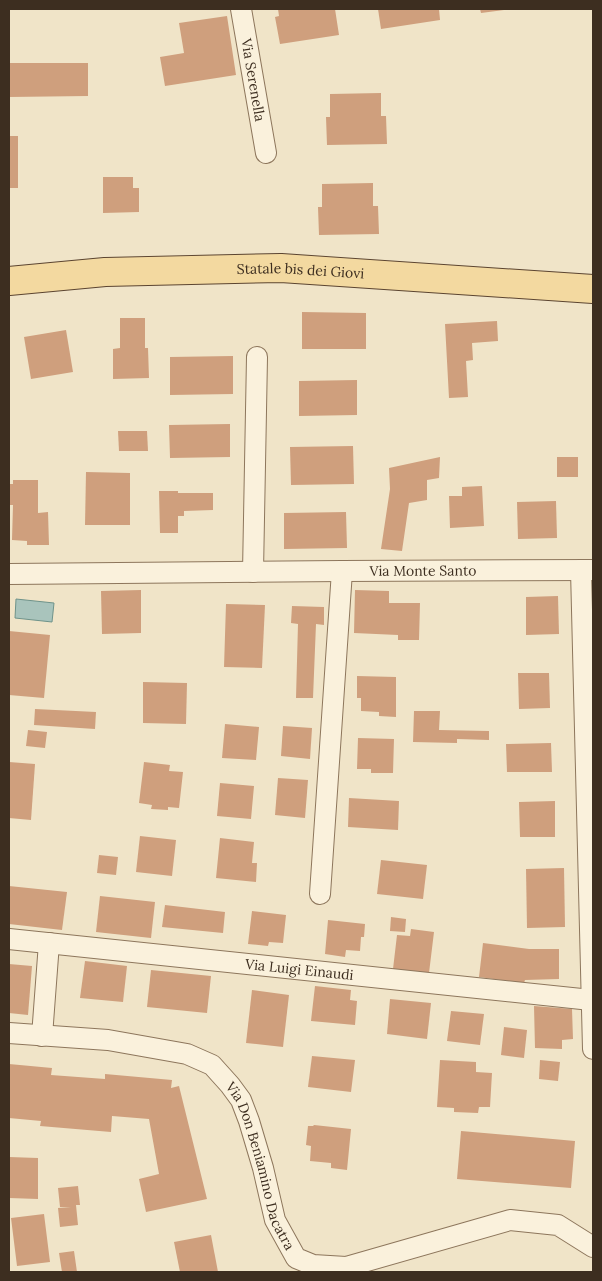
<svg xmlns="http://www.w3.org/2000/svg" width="602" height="1281" viewBox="0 0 602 1281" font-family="Lora,serif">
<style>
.water{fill:#a9c4bc;stroke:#6f938a}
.building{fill:#cf9f7d}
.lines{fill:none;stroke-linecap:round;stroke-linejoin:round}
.minor-casing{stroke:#8d765c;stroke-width:22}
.primary-casing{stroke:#5b4430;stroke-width:30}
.minor{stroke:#faf1dc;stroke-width:20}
.primary{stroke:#f3d9a0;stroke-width:28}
.labels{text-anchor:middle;stroke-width:4;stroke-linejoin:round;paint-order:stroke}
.street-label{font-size:14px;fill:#3d2e20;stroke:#f7eed8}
</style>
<rect width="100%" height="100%" fill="#f0e4c8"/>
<path class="water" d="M16,599L54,603L52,622L15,618Z"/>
<g class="building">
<path d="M278,9H335L339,35L280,44L275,17L279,16Z"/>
<path d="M378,9H439L440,20L381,29Z"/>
<path d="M480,9H504V10L481,13Z"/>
<path d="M227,16L236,75L165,86L160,57L184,53L179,23Z"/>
<path d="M9,63H88V96L9,97Z"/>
<path d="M381,93V116H386L387,144L327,145L326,117H330V94Z"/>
<rect x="9" y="136" width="9" height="52"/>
<path d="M103,177H133V188H139V212L103,213Z"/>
<path d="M373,183V206H378L379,234L319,235L318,207H322V184Z"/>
<path d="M302,312L366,313V349H302Z"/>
<path d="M120,318H145V348H148L149,378L113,379V349L120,348Z"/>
<path d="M497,321L498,341L472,343L473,360L466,361L468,397L449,398L445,324Z"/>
<path d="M66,330L73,372L31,379L24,337Z"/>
<path d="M233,356V394L170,395V357Z"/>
<path d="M357,380V415L299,416V381Z"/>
<path d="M230,424V457L170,458L169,425Z"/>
<path d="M118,431H147L148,451H119Z"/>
<path d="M353,446L354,484L291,485L290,447Z"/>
<path d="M440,457L439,478L427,480V500L409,503L402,551L381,549L390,489L389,468Z"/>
<rect x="557" y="457" width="21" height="20"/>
<path d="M86,472L130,473V525H85Z"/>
<path d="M13,480H38V513L48,512L49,545H27V541L12,540L13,505H9V484H13Z"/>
<path d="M482,486L484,526L450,528L449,496H462V487Z"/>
<path d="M159,491H178V493H213V510L184,511V516H178V533H160Z"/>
<path d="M556,501L557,538L518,539L517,502Z"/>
<path d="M346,512L347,548L284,549V513Z"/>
<path d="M141,590V633L102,634L101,591Z"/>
<path d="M355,590L389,591V603H420L419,640H398V635L354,633Z"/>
<path d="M558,596L559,634L526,635V597Z"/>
<path d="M226,604L265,605L262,668L224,667Z"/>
<path d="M292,606L324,607V625L316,624L313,698H296L298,624L291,623Z"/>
<path d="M9,631L50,635L44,698L9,695Z"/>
<path d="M518,673H549L550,708L519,709Z"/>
<path d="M357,676L396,677V717L379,716V712L361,711V698H357Z"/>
<path d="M143,682L187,683L186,724L143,723Z"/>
<path d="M35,709L96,712L95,729L34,725Z"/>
<path d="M414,711H440L439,730L489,731V740L457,739V743L413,742Z"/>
<path d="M225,724L259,727L256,760L222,758Z"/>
<path d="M283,726L312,728L310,759L281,756Z"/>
<path d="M28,730L47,732L45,748L26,746Z"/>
<path d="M358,738L394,739L393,773H371V769H357Z"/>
<path d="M551,743L552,772H507L506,744Z"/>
<path d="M9,762L35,764L31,820L9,818Z"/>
<path d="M144,762L170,765L169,771L183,772L179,808L168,807V810L151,809L152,805L139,803Z"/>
<path d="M278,778L308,780L305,818L275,815Z"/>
<path d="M220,783L254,786L251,819L217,816Z"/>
<path d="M349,798L399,801L398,830L348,827Z"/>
<path d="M555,801V837H520L519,802Z"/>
<path d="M140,836L176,840L172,876L136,872Z"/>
<path d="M220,838L254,842L252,863H257L256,882L216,878Z"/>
<path d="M99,855L118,857L116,875L97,873Z"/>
<path d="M381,860L427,865L423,899L377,894Z"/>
<path d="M564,868L565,927L527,928L526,869Z"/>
<path d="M9,886L67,892L62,930L9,924Z"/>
<path d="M100,896L155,902L151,938L96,932Z"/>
<path d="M165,905L225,912L223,933L162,927Z"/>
<path d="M252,911L286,915L283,943L269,942L268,946L248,944Z"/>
<path d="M391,917L406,919L405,932L390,931Z"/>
<path d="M328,920L365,924L364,937H361L360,951L346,950L345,957L325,954Z"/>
<path d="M411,929L434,932L429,973L393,969L397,935L410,936Z"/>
<path d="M483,943L529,949H559V979L525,980L524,983L479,977Z"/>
<path d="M85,961L127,966L123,1002L80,998Z"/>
<path d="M9,964L32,966L28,1015L9,1013Z"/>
<path d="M151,970L211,976L207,1013L147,1007Z"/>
<path d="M315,986L351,990L350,1000L357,1001L355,1025L311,1021Z"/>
<path d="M252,990L289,995L283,1047L246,1043Z"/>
<path d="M390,999L431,1003L427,1039L387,1034Z"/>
<path d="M534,1006L572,1009L573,1039L562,1040V1049L535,1048Z"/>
<path d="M451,1011L484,1014L480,1045L447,1041Z"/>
<path d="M504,1027L527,1030L524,1058L501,1055Z"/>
<path d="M312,1056L355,1060L351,1092L308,1087Z"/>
<path d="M440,1060L476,1062V1072L492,1073L490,1107H479L478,1113L454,1112V1108L437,1107Z"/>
<path d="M540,1060L560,1062L558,1081L539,1079Z"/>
<path d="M9,1064L52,1068L51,1075L105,1079V1074L172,1080L171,1088L179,1086L207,1199L146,1212L139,1179L159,1174L149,1119L112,1116L111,1132L40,1126L41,1121L9,1118Z"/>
<path d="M314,1125L351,1129L347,1170L331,1168V1163L310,1161L311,1146L306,1145L308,1126H313Z"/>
<path d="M461,1131L575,1141L571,1188L457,1179Z"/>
<path d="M9,1157L38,1158V1199L9,1198Z"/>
<path d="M78,1186L80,1205H76L78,1225L60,1227L58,1208L71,1207H60L58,1188Z"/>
<path d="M44,1214L50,1262L17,1266L11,1218Z"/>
<path d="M211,1235L218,1272H180L174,1242Z"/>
<path d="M74,1251L77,1272H62L59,1253Z"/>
</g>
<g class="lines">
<defs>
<g id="minor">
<path id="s1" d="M241,9L266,153"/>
<path d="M581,570L593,1049"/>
<path d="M253,572L257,357"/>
<path id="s2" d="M9,574L342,571L593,570"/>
<path d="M320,894L342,571"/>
<path id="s3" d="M9,939L591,1000"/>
<path id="s4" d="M9,1033L108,1040L187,1054L212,1065L230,1085L241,1100L249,1121L263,1168L275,1220L296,1258L313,1265L346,1267L510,1220L558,1225L593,1247"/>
<path d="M42,1036L49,943"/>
</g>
<g id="primary">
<path id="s5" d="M9,281L105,272L281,268L593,289"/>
</g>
</defs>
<use href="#minor" class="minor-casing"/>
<use href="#primary" class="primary-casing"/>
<use href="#minor" class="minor"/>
<use href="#primary" class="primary"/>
</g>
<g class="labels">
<g class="street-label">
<text dy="5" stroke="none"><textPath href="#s1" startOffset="72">Via Serenella</textPath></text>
<text dy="5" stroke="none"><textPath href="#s5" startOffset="292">Statale bis dei Giovi</textPath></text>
<text dy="5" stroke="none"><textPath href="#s2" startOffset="414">Via Monte Santo</textPath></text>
<text dy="5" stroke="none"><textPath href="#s3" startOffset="292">Via Luigi Einaudi</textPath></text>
<text dy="5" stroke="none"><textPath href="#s4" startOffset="321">Via Don Beniamino Dacatra</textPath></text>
</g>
</g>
<rect width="602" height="1281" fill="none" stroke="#3d2e20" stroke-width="20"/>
</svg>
